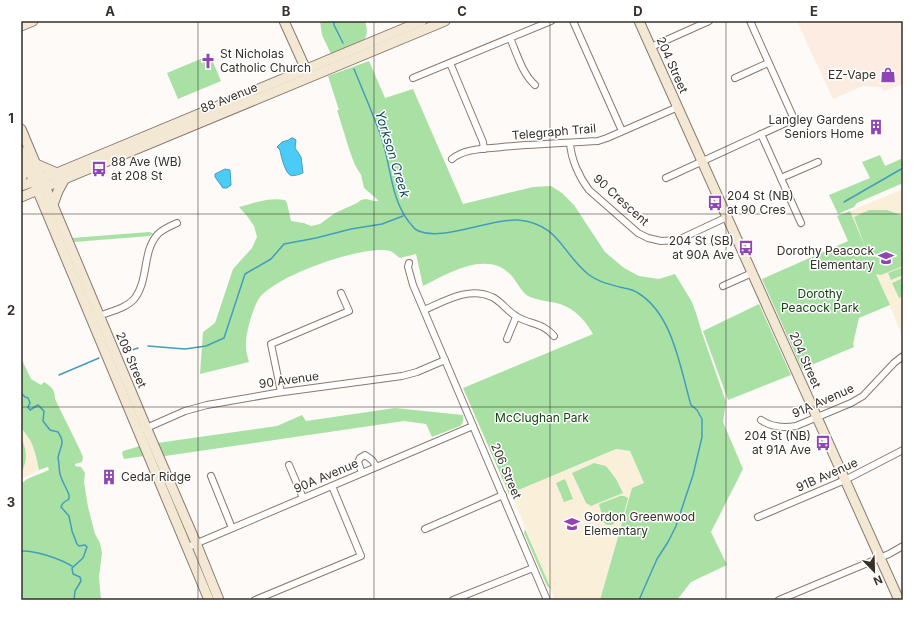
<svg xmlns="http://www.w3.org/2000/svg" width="924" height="621" viewBox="0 0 924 621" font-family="Inter,sans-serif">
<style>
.built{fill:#fcece1}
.education{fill:#faf0da}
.green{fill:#a9e1a5}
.water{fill:#4accf7;stroke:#449dba}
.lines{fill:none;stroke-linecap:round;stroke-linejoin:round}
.stream{stroke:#449dba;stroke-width:1.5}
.street-casing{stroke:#8b796e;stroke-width:8}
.secondary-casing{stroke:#8b796e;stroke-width:11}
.street{stroke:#fff;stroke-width:6}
.secondary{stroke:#f3e8d4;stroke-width:9}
.grid{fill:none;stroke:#362f2a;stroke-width:1;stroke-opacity:0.55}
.labels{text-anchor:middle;stroke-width:3;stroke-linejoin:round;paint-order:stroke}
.poi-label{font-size:12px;fill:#362f2a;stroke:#fff;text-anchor:start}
.street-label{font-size:12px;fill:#362f2a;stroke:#fff}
.park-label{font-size:12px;fill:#114210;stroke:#fff}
.water-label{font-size:13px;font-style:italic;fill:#134a5c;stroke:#fff}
.neatline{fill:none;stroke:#362f2a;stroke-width:1.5}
.grid-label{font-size:13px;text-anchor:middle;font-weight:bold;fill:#362f2a}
</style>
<rect width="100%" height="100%" fill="#fefaf7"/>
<path class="built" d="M797,21H903V84L884,91L881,87L863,86L833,99Z"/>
<g class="education">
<path d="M903,189V337L850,211Z"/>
<path d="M21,428L30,439L36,455L39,470L21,479Z"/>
<path d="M616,449L630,451L644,484L632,489L600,600H555L511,493Z"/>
</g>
<g class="green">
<path d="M320,21H365C367,27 368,35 364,40L331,54L322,35Z"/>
<path d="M210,55L221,81L178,99L167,73Z"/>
<path d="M369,61L385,98L413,89L463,204L533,187L551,186L562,193L574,205L605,252L624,268L639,276L659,279L675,274L692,302L697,316L702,333L726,402L723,422L743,469L711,532L727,565L691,582L677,600H600L632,488L644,483L630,451L616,449L509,494L463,388L593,334C585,320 575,309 560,304C550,301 540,301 530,297C521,293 517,281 510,274C486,250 447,274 423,286L416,254L400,258C397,256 393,252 390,251C364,244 271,277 258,300C252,311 245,335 246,347C246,352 248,358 249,362L200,374L203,332L215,323L233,269L252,248L257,237L254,226L247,216L239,207C254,203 269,197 285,200L287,203L291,221L304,223L311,226L320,224L335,213L357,203L361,200L366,199L374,201H378V200L364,188L361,175L355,165L350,152L337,110H339L328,76Z"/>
<path d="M880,155L885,166L903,158V183L857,203L854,207L838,214L829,195L870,178L862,162Z"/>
<path d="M869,210H887L903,216V266L881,275L876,274L890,305L859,318L853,344L854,347L802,369L762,279L848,241L837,216L850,211L866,249L854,217Z"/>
<path d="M149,232L153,233L150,236L74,242L72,238Z"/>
<path d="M903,267V275L891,280L888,273Z"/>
<path d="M903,278V296L899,298L892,283Z"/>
<path d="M759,304L791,375L728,400L703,331Z"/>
<path d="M21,358L31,379L41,385L44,382C52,387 55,390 55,399L80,450L83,457L82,462L75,464V466L81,467L85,473L84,482L88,507L95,534L100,543L102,553L99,577L101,600H21V484L27,479L49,470L48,467L39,470C35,451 34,443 21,428Z"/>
<path d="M395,408L463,415C464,420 463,423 460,426L432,437L426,424L404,421L165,456H162L157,443L277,426L302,415L306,421Z"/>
<path d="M21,438C27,449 28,461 21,473Z"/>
<path d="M140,446L144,456L124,459L122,453L123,451Z"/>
<path d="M594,463L606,466L616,479L623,493L591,506L586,503L572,473Z"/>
<path d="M565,479L573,499L564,502L556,483Z"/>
<path d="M620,496H624L628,498L623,517H618L613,525H607L604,523L599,504Z"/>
<path d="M525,529L551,589L547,586L524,533Z"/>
</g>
<g class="water">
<path d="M291,138H293L296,140L295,148L301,157L303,173C300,174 293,177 290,175C285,172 281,156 280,150L277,147L282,142L289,140Z"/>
<path d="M225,169L230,170L231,185L227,188H223L215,177V174Z"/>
</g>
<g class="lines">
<g class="stream">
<path d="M334,21V25L343,43"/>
<path d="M354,69C363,91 373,114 381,136C391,164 390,198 409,222C411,224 413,227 415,229C438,244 490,218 518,220C559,224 561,252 588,274C598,282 611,285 624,288C629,289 634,290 638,293C673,314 680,368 691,405L697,410L702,419V437L693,475L676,526L668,542L657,559L639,600"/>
<path d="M844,202L903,168"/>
<path d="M148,346L185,349L206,346L224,338L245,274L271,259L284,244L316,238L351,229L382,224L403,216"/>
<path d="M126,352L138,348"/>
<path d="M59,375L99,358"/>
<path d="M21,393L25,397L28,398L30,403L28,407L30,410L38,405L44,411L43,421L50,430L58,432C66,444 60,446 58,458C60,464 58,470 61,477C63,483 67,489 69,495V499L63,503L61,507L69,516L72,531L77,544L79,546L85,545L87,547L83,558L72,568L73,574L80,577L81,581L75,591L74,600"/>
<path d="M21,551C35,550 60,559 72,566"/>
</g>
<defs>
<g id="street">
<path d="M573,21L622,131"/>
<path d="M510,38C517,54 522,73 535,85"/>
<path d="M651,47L709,21"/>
<path d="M450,63L483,142L484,149"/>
<path d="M413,78L551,21"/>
<path d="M735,78L768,63"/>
<path d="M761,134L801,223"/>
<path d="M570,143C571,159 579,177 589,190L638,233L648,238L661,241L678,240L727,217"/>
<path d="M452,159C465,148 486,149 502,147C534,144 566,143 598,141L607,138L678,107"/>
<path d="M666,178L794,119L750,21"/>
<path d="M781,178L818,162"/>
<path d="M409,263L408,267L413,285L547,600"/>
<path d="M723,286L752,273"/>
<path d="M424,310C445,301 469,286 492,297C501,301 507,311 516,316C530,325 542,322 554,336"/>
<path d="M96,317C108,312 126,309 135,298C149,279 142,251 158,234C163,229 170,226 177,223"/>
<path d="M507,339L516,317"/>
<path d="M281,392L271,344L349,311L341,293"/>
<path d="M761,420C771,427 784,428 796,426L851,403L863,396L894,363L903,356"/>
<path d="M144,429L185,411L207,405L276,393L402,376L417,372L445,360"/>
<path d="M289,465L303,498"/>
<path d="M362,473L358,462L360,458L365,455L372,460L376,466"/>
<path d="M211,476L232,528"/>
<path d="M758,517L845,480L903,450"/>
<path d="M425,529L503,495"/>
<path d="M188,547L473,426"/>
<path d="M255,600L361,556L332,486"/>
<path d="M453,600L533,568"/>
<path d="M779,600L889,554L903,546"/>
</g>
<g id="secondary">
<path d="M284,21L308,74"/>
<path d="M639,21L899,600"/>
<path d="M21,26L33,21"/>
<path d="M21,129L149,434L196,543L219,600"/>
<path d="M21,151L209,600"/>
<path d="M36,164L57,173"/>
<path d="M21,179L27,166"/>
<path d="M21,186L57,173L422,21"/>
<path d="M21,197L445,21"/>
<path d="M53,205L58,191L64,180"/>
</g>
</defs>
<use href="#street" class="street-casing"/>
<use href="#secondary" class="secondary-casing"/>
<use href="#street" class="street"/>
<use href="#secondary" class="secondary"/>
</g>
<path class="grid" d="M198,21V600M374,21V600M550,21V600M726,21V600M21,214H903M21,407H903"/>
<defs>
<symbol id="church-bare" viewBox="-9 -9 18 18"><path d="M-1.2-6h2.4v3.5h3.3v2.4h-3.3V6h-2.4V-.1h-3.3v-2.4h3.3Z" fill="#8f45b6" stroke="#fff" stroke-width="2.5" paint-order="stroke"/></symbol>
<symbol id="shop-bare" viewBox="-9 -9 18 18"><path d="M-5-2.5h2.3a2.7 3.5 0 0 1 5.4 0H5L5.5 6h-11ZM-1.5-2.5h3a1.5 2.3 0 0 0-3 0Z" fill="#8f45b6" stroke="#fff" stroke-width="2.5" paint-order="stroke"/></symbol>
<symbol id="building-bare" viewBox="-9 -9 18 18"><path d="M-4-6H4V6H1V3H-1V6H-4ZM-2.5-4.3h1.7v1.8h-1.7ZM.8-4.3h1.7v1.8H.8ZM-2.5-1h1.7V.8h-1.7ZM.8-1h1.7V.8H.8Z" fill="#8f45b6" stroke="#fff" stroke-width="2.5" paint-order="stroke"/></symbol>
<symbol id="bus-bare" viewBox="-9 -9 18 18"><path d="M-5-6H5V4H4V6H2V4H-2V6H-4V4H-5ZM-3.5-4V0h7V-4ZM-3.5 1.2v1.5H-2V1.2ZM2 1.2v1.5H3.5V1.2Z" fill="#8f45b6" stroke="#fff" stroke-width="2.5" paint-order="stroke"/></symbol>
<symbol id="school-bare" viewBox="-9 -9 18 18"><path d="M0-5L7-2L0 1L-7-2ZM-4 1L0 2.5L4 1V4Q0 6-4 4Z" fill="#8f45b6" stroke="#fff" stroke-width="2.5" paint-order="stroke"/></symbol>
</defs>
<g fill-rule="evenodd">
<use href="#church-bare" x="197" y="50" width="22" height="22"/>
<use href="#shop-bare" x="877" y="64" width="22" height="22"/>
<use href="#building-bare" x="865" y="116" width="22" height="22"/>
<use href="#bus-bare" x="88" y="158" width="22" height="22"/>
<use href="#bus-bare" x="704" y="192" width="22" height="22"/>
<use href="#bus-bare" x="735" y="237" width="22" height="22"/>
<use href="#school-bare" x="875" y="247" width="22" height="22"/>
<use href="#bus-bare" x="812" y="432" width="22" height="22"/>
<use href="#building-bare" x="98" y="466" width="22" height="22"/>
<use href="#school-bare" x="561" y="513" width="22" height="22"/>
</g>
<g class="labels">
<g class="poi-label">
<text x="220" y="58">St Nicholas<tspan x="220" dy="14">Catholic Church</tspan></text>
<text x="876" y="79" text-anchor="end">EZ-Vape</text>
<text x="864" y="124" text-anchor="end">Langley Gardens<tspan x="864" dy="14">Seniors Home</tspan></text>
<text x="111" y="166">88 Ave (WB)<tspan x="111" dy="14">at 208 St</tspan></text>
<text x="727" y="200">204 St (NB)<tspan x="727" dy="14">at 90 Cres</tspan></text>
<text x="734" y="245" text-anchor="end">204 St (SB)<tspan x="734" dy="14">at 90A Ave</tspan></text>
<text x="874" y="255" text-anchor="end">Dorothy Peacock<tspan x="874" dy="14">Elementary</tspan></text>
<text x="811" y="440" text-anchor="end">204 St (NB)<tspan x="811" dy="14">at 91A Ave</tspan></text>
<text x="121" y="481">Cedar Ridge</text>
<text x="584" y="521">Gordon Greenwood<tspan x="584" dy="14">Elementary</tspan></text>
</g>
<g class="street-label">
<text transform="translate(672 65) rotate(66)" y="4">204 Street</text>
<text transform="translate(229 98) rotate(-22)" y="4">88 Avenue</text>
<text transform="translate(554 132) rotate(-5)" y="4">Telegraph Trail</text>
<text transform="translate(621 200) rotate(42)" y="4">90 Crescent</text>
<text transform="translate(131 360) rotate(67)" y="4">208 Street</text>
<text transform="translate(805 360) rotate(66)" y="4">204 Street</text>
<text transform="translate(289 380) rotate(-8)" y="4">90 Avenue</text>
<text transform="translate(823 401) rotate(-24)" y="4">91A Avenue</text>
<text transform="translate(506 471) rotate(67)" y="4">206 Street</text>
<text transform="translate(827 475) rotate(-24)" y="4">91B Avenue</text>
<text transform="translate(326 476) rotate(-23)" y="4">90A Avenue</text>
</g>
<g class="park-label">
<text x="820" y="298">Dorothy<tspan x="820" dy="14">Peacock Park</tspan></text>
<text x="542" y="422">McClughan Park</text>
</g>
<g class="water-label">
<text transform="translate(393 154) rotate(73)" y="5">Yorkson Creek</text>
</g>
</g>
<rect width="924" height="621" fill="none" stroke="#ffffff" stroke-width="44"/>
<g transform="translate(874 571) rotate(157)" stroke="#ffffff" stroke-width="3" paint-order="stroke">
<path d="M0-3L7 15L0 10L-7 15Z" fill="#362f2a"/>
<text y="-6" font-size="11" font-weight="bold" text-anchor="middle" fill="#362f2a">N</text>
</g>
<rect x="22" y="22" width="880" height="577" class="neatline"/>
<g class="grid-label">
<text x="110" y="16">A</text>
<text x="286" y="16">B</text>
<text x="462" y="16">C</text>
<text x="638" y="16">D</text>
<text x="814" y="16">E</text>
<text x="11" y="123">1</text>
<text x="11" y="315">2</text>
<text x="11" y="507">3</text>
</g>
</svg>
